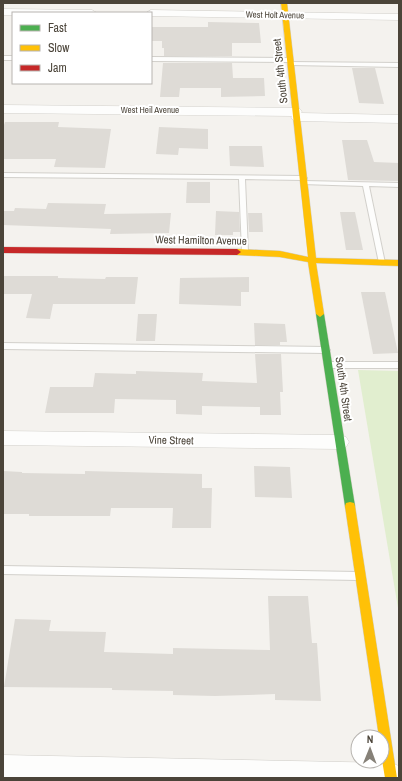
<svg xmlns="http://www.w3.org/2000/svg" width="402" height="781" viewBox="0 0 402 781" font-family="'Archivo Narrow',sans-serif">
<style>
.green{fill:#e1eecf}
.building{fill:#dedbd6}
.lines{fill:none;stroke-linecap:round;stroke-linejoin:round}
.lane-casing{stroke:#d2d0cb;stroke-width:2}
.street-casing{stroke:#d2d0cb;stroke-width:1}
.fast-casing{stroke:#d3cfc5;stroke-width:1}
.slow-casing{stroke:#d3cfc5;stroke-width:1}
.jam-casing{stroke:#d3cfc5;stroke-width:1}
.lane{fill:#fdfdfc;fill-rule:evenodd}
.street{fill:#fdfdfc;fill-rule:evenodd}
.fast{fill:#4caf50;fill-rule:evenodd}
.slow{fill:#ffc107;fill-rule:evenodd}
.jam{fill:#c62828;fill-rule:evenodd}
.labels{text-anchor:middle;stroke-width:4;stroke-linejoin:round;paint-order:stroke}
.far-street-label{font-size:9px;fill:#4b4439;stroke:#fff}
.street-label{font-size:11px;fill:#4b4439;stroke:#fff}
</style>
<rect width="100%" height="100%" fill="#f4f2ee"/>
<path class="green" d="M358,370L399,371V614Z"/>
<g class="building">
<path d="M208,22L259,23L261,43H232V56H164V48H162V41H151V27H208Z"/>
<path d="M163,63H232L233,78H264L265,96L221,97V88H180L179,97H160Z"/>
<path d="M352,68H375L384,104L359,103Z"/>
<path d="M5,122H59L58,127L111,129L105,168L54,167L56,159H3V128Z"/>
<path d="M159,127L208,129V149L179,148L178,155L156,154Z"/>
<path d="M342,140H367L374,162L399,163V181L348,180Z"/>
<path d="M229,146H262L264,167L230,166Z"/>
<path d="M187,182H210V203H186Z"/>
<path d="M48,203L106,204L104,214L171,213L169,233L110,234L111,229L3,225V211H14L15,208L46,209Z"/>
<path d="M216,211L239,212L240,232H233V235H215Z"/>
<path d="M340,212H355L363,250H346Z"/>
<path d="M248,213H262L263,232H249Z"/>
<path d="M3,276H58V278L105,279L106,277H138L135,304H53L50,319L26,318L32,294H3Z"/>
<path d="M249,277V292H241V306L179,304L180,278Z"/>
<path d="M361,292H385L398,353L373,354Z"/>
<path d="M138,314H157L155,341H136Z"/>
<path d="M254,323L285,324L287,342H280V345H255Z"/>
<path d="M255,354H281L283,392H280L281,415H260V407L202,406V415L176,414V400L115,399L114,413H45L50,387H93L95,373L136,374V371L203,373L202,381L257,383Z"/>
<path d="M254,466L290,467L292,498L255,497Z"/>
<path d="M3,471L22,472V473L85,474V471L202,474V488H212L211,528H172L173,508H111L110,516H29V514H3Z"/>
<path d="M268,596H308L312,643H317L321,701L275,700V694L215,696L173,695V691L112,690V688L4,687L15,619L51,620L49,631L106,632L104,652L173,654V648L270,650Z"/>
</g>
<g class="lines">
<defs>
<g id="lane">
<rect x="3" y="56" width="10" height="4"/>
<path d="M151,57L290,58L293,60L290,62L151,61Z"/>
<path d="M289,62L399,63V67L291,65L289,64Z"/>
<path d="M3,173L304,176L307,178L304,180L245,179L248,252L245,254L242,252L239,179L3,177Z"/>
<path d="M304,181L399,183V187L369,186L385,263L384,265H382L379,263L363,186L302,184L301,183Z"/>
<path d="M3,343L326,347L330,350L326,353L3,349Z"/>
<path d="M329,362H399V368H329L325,365Z"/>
<path d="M3,566L358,572L361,573L363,576L361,579L358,580L3,574Z"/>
</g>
<g id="street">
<path d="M3,9L92,10L97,13H13V15H3Z"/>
<path d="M151,10L399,14V20L151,16V13H146Z"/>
<path d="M3,105L296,108L300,109L302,112L301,113L399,115V123L297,121L293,120L291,117L292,116L3,113Z"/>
<path d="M3,431L340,435L346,437L349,442L346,447L340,449L3,445Z"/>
<path d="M3,755L391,763L399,766V778H3Z"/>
</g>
<path id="fast" d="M320,311L324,314L355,506L354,509L350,510L346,509L345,506L316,314Z"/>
<g id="slow">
<path d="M281,3H287L316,258L399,260V266L316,263L324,314L320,317L316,314L308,262L280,257L237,255L233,252L237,249L280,251L308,257Z"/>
<path d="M350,502L354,503L355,506L397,778H385L382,760V737H379L345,506L346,503Z"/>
</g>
<path id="jam" d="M3,247L237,249L241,252L237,255L3,253Z"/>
</defs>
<use href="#lane" class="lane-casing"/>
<use href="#street" class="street-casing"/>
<use href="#fast" class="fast-casing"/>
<use href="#slow" class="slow-casing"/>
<use href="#jam" class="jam-casing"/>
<use href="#lane" class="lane"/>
<use href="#street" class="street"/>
<use href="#fast" class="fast"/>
<use href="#slow" class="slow"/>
<use href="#jam" class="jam"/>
</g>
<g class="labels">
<g class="far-street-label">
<text transform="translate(275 15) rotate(1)" y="3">West Holt Avenue</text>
<text x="150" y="113">West Heil Avenue</text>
</g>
<g class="street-label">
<text transform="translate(280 71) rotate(-96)" y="4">South 4th Street</text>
<text transform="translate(201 240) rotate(1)" y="4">West Hamilton Avenue</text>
<text transform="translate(344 389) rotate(82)" y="4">South 4th Street</text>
<text transform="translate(171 440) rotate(1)" y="4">Vine Street</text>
</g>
</g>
<rect width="402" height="781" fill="none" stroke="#4b4439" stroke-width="8"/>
<rect x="12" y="12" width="140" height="72" fill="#ffffff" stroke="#b7b4b0"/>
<rect x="20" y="25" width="20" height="6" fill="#4caf50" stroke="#b7b4b0"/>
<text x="48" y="32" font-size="12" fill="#4b4439">Fast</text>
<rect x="20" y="45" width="20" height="6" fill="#ffc107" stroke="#b7b4b0"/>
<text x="48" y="52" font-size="12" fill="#4b4439">Slow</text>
<rect x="20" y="65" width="20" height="6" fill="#c62828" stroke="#b7b4b0"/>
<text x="48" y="72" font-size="12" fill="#4b4439">Jam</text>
<g transform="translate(370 749) rotate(1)"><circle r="19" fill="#ffffff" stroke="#b7b4b0"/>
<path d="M0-3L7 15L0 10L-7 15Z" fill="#868178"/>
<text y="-6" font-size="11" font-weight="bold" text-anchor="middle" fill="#4b4439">N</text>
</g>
</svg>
